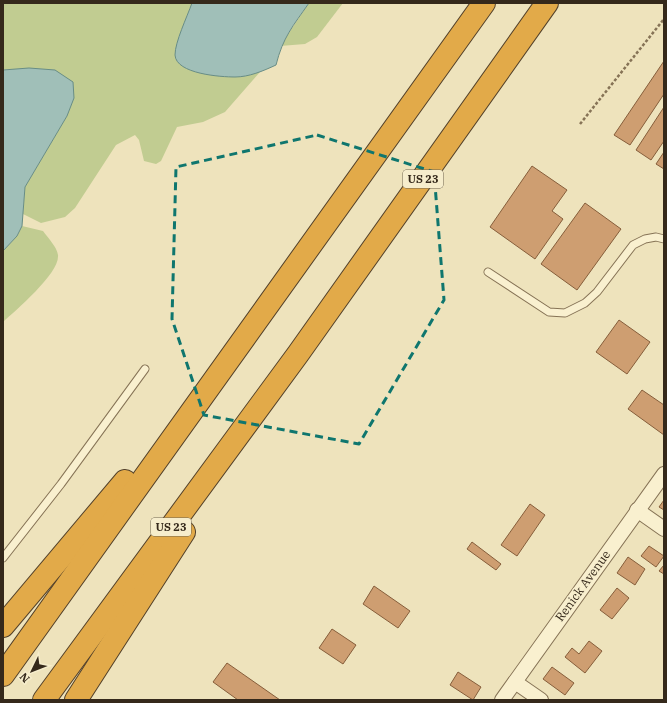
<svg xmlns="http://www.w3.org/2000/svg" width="667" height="703" viewBox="0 0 667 703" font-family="'IBM Plex Serif',serif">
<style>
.green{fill:#c1cc91}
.water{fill:#a0bfb8;stroke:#688d86}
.building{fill:#ce9e71;stroke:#865e3b}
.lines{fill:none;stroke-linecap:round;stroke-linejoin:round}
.service-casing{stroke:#867356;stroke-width:9}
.minor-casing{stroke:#867356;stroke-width:16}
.motorway-casing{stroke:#53412a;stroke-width:24}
.path{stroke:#867356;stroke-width:2.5;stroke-dasharray:3 2;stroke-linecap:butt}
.service{stroke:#f9f0cf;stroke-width:7}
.minor{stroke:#f9f0cf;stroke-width:14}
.motorway{stroke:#e2aa49;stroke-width:22}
.marked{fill:none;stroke:#0f766e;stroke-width:3;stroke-dasharray:8 5;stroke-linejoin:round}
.labels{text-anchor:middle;stroke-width:3;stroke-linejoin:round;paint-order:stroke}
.shield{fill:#f6edcc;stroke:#6f6450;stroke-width:1}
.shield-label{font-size:11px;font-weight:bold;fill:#35291b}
.street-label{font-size:12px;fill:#35291b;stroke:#f6edcc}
</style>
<rect width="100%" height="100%" fill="#eee3bc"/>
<g class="green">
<path d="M3,3H192L186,20L235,77L260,72L225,112L203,122L177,127L161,161L156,164L144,161L139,140L135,135L116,145L75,208L65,217L41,223L23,214L25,187L67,116L9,69L3,70Z"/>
<path d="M309,3H343L317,37L305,44L280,46Z"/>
<path d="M22,226L43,231C48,238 57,247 58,255C60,273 16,310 3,322V251L17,236Z"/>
</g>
<g class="water">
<path d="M192,3H309C293,26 283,37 276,65C263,71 249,77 235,77C221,77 176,74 175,55C175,42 187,17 192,3Z"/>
<path d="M29,68L55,70L73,82L74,98L67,116L25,187L22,226L17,236L3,251V70Z"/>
</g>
<g class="building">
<path d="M664,61V94L630,145L614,135Z"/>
<path d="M664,107V141L651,160L636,150Z"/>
<path d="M664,152V169L656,164Z"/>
<path d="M532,166L567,190L552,211L563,219L535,259L490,227Z"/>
<path d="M585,203L621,229L577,290L541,264Z"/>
<path d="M619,320L650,342L627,374L596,352Z"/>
<path d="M642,390L664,405V435L628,409Z"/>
<path d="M664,500V510L659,507Z"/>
<path d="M530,504L545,515L517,556L501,545Z"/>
<path d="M472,542L501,564L496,570L467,549Z"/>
<path d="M649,546L664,556L656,567L641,556Z"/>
<path d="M628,557L645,569L635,585L617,573Z"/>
<path d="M664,565V574L659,571Z"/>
<path d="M374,586L410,611L398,628L363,604Z"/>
<path d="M617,588L629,598L612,619L600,610Z"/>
<path d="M332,629L356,645L343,664L319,648Z"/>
<path d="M589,641L602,651L585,673L565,657L572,648L579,654Z"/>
<path d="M227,663L280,700H238L213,682Z"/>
<path d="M552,667L574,683L565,695L543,679Z"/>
<path d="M458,672L481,687L473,700L450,685Z"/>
</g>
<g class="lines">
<defs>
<g id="service">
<path d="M488,272L549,312L565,313L585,303L597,292L633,245L645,239L656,237L664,239"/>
<path d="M3,558L61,484L145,369"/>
</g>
<g id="minor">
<path d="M637,510L664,529"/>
<path d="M515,682L541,700"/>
<path d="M502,700L664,474"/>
</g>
<g id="motorway">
<path d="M3,626L125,481"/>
<path d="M3,675L484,3"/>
<path d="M44,700L298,354L547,3"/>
<path d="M76,700L184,532"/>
</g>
</defs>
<use href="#service" class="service-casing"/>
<use href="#minor" class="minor-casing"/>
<use href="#motorway" class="motorway-casing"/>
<path class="path" d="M580,124L664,19"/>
<use href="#service" class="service"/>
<use href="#minor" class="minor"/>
<use href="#motorway" class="motorway"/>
</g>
<path class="marked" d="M317,135L434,172L444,300L359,444L204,415L172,319L176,167Z"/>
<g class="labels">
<g class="shield">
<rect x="403" y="170" width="40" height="18" rx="3"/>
<rect x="151" y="518" width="40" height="18" rx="3"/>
</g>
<g class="shield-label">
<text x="423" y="183">US 23</text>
<text x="171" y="531">US 23</text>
</g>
<g class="street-label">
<text transform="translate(583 586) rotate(-54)" y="4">Renick Avenue</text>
</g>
</g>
<rect width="667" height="703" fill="none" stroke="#35291b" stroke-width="8"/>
<g transform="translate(32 671) rotate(227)" stroke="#f6edcc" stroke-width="3" paint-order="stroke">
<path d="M0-3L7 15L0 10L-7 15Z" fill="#35291b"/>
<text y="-6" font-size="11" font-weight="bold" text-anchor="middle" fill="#35291b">N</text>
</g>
</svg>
